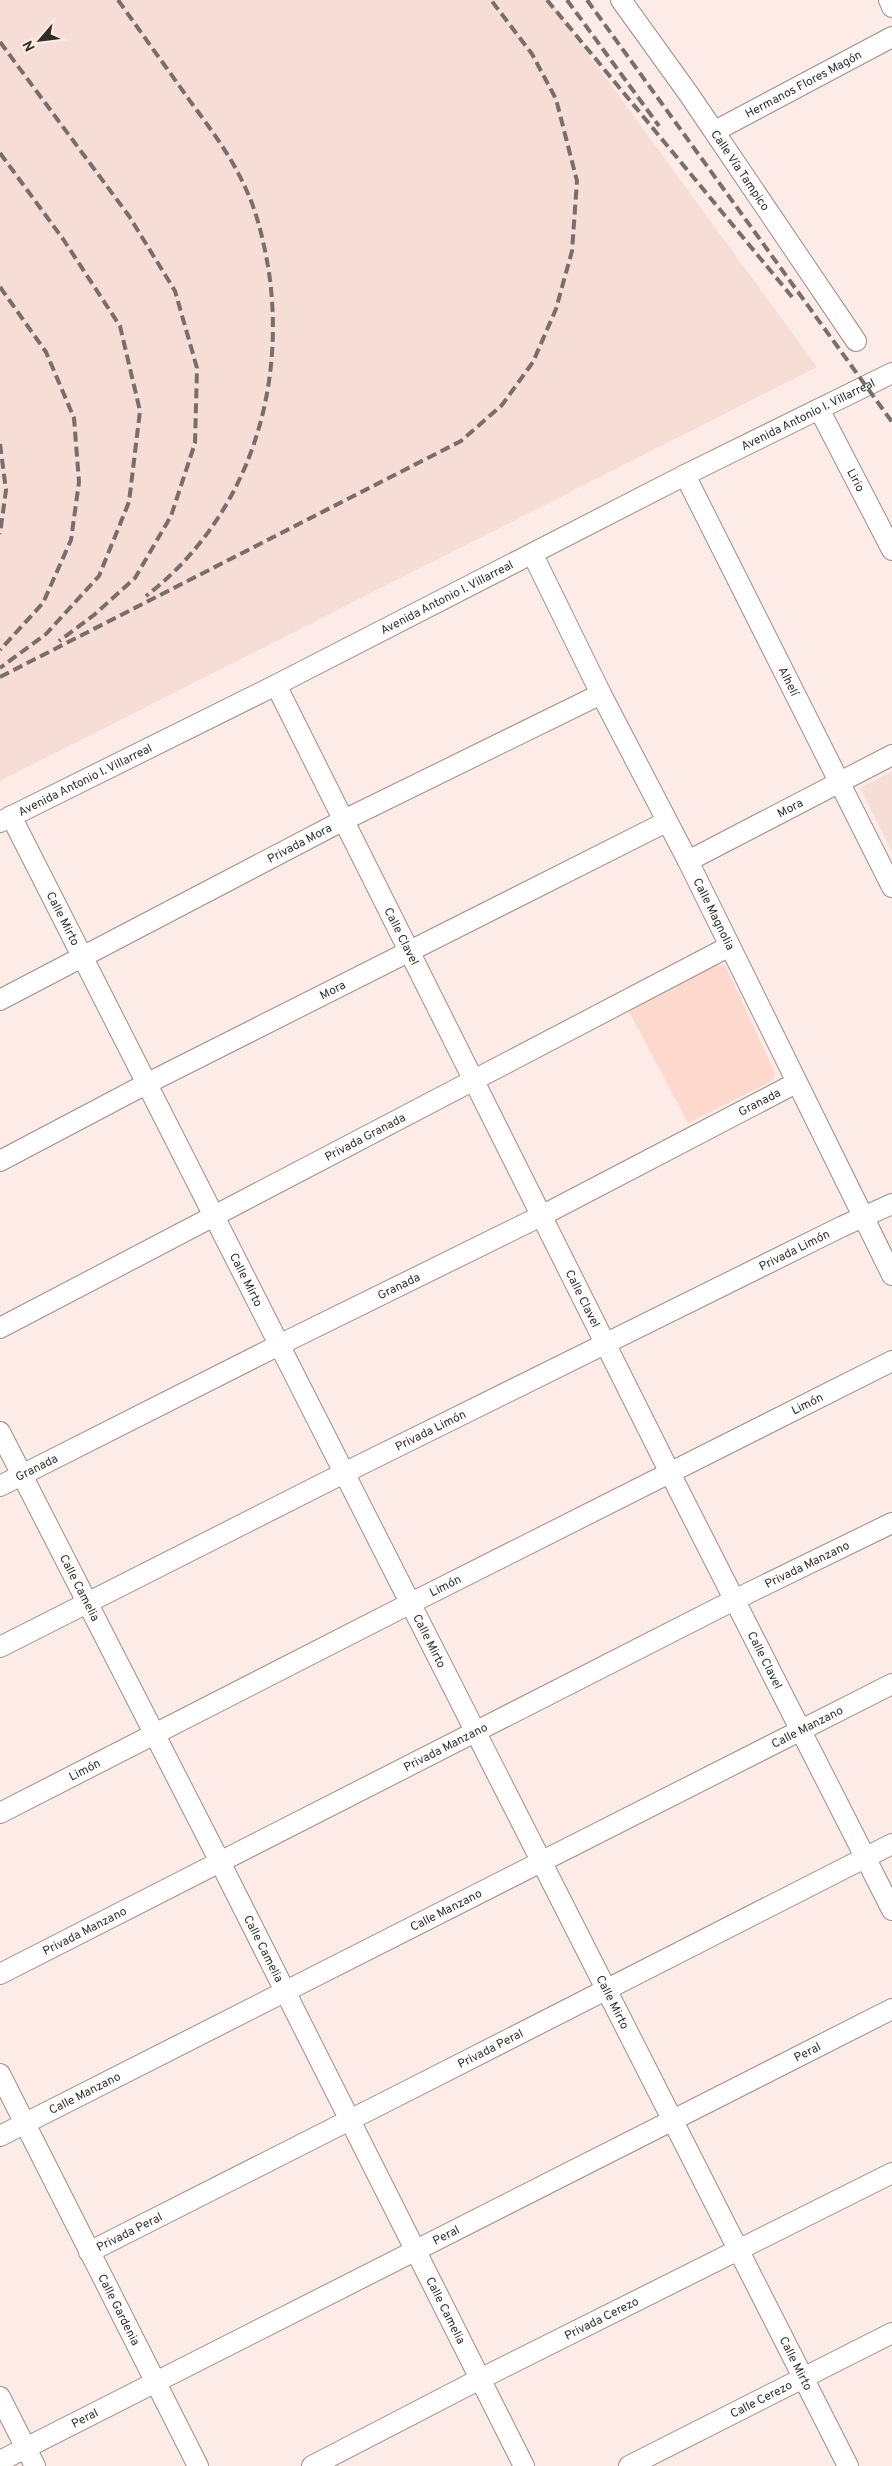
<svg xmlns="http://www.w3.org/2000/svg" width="892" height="2466" viewBox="0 0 892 2466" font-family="Overpass,sans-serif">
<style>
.built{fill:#f6ddd6}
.green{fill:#fdd8cc}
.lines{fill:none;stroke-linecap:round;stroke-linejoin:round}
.minor-casing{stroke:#9c8e88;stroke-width:22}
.minor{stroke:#fff;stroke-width:20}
.rail{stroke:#786e6b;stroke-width:4;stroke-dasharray:10 5;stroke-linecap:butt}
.labels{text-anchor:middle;stroke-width:4;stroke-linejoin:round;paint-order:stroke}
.street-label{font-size:12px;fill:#322c2a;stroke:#fcebe6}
</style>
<rect width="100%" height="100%" fill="#fcebe6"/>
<g class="built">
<path d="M0,0H549L817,367L0,781Z"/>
<path d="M892,772V852L860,788Z"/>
</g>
<path class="green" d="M716,965H725L775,1073L772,1081L688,1123L628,1009Z"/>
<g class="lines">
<defs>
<g id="minor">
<path id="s1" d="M621,0L688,93L856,341"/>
<path d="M889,0L892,7"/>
<path id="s2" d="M715,131L892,37"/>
<path id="s3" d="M819,409L892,550"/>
<path id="s4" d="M685,475L892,887"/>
<path id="s5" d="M533,555L601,694L688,861L892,1275"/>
<path id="s6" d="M276,685L670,1473L892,1910"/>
<path id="s7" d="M11,816L848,2466"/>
<path id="s8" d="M0,822L276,685L685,475L892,373"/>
<path id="s9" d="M688,861L892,755"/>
<path id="s10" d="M0,1000L342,821L601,694"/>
<path id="s11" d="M0,1161L146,1084L666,822"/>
<path id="s12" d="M0,1328L730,946"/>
<path id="s13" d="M0,1432L220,1862L524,2466"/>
<path id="s14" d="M0,1486L279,1345L543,1215L796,1083"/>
<path id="s15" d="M0,1647L344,1473L841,1227L892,1204"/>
<path id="s16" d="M0,1813L409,1604L892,1361"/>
<path id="s17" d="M0,1974L734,1600L892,1523"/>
<path id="s18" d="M0,2074L198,2466"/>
<path id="s19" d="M0,2136L892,1684"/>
<path id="s20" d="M89,2252C358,2118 623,1979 892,1844"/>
<path d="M0,2397L35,2466"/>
<path id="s21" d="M0,2461L892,2009"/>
<path id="s22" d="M312,2466L480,2379L892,2173"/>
<path id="s23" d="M629,2466L892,2333"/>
</g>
</defs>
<use href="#minor" class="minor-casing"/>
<use href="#minor" class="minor"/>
<g class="rail">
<path d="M118,0C142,34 166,67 190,101C210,128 231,156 245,187C257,212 263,239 268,266C288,390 247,518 146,596"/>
<path d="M547,0L793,298"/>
<path d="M567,0L659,126"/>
<path d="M587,0L892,422"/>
<path d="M0,42L129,216L175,291L197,368L195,443L171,516L135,578L94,615L59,641"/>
<path d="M0,153L63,239L120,326L140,411L129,502L99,576L46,634L0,668"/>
<path d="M0,287L46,352L74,418L79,482L71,540L43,603L0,650"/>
<path d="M0,444L6,490L0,534"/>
<path d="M0,677L461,441L502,405L533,362L556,309L572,251L577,181L556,99L532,54L491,0"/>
</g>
</g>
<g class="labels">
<g class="street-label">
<text dy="4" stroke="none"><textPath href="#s2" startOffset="100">Hermanos Flores Magón</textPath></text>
<text dy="4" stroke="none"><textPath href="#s1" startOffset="208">Calle Vía Tampico</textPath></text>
<text dy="4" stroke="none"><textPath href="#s8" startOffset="905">Avenida Antonio I. Villarreal</textPath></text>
<text dy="4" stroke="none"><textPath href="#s3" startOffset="80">Lirio</textPath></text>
<text dy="4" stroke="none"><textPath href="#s8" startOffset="500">Avenida Antonio I. Villarreal</textPath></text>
<text dy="4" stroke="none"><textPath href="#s4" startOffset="231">Alhelí</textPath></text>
<text dy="4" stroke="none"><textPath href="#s8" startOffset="95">Avenida Antonio I. Villarreal</textPath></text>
<text dy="4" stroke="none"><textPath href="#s9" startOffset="115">Mora</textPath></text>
<text dy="4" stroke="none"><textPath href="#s10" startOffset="338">Privada Mora</textPath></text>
<text dy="4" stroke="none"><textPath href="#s5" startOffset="402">Calle Magnolia</textPath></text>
<text dy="4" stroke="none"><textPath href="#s7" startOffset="115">Calle Mirto</textPath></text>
<text dy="4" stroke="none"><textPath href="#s6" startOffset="281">Calle Clavel</textPath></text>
<text dy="4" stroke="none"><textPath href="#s11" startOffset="374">Mora</textPath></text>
<text dy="4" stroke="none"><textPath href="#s14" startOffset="851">Granada</textPath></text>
<text dy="4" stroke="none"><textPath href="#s12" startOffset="412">Privada Granada</textPath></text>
<text dy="4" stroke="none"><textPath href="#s15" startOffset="888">Privada Limón</textPath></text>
<text dy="4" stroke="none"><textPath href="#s7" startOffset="520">Calle Mirto</textPath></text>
<text dy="4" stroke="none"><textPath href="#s14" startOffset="446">Granada</textPath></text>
<text dy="4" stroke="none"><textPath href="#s6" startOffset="686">Calle Clavel</textPath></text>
<text dy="4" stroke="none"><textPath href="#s16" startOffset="905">Limón</textPath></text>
<text dy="4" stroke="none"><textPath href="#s15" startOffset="482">Privada Limón</textPath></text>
<text dy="4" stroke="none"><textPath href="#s14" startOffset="41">Granada</textPath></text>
<text dy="4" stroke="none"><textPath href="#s17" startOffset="905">Privada Manzano</textPath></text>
<text dy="4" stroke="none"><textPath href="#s16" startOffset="500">Limón</textPath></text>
<text dy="4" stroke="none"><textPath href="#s13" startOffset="175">Calle Camelia</textPath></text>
<text dy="4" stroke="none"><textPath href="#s7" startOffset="925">Calle Mirto</textPath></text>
<text dy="4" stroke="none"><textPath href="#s6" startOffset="1091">Calle Clavel</textPath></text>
<text dy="4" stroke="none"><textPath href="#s19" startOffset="905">Calle Manzano</textPath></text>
<text dy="4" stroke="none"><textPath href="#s17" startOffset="500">Privada Manzano</textPath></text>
<text dy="4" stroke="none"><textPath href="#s16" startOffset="95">Limón</textPath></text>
<text dy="4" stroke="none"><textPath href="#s19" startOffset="500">Calle Manzano</textPath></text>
<text dy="4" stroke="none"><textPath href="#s17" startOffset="95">Privada Manzano</textPath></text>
<text dy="4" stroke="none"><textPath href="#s13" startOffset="580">Calle Camelia</textPath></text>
<text dy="4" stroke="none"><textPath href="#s7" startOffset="1330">Calle Mirto</textPath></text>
<text dy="4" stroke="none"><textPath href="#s20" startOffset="450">Privada Peral</textPath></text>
<text dy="4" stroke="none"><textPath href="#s21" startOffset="905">Peral</textPath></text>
<text dy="4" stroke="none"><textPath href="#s19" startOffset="95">Calle Manzano</textPath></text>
<text dy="4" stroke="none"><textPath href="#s20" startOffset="45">Privada Peral</textPath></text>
<text dy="4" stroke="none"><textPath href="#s21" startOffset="500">Peral</textPath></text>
<text dy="4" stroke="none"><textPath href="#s18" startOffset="264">Calle Gardenia</textPath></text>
<text dy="4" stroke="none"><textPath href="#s13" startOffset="985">Calle Camelia</textPath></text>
<text dy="4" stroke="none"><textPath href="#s22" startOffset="325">Privada Cerezo</textPath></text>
<text dy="4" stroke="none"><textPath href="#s7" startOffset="1735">Calle Mirto</textPath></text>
<text dy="4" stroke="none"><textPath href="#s23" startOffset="148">Calle Cerezo</textPath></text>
<text dy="4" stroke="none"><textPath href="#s21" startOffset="95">Peral</textPath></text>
</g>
</g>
<g transform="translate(40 40) rotate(242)" stroke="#fcebe6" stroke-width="4" paint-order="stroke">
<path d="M0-4L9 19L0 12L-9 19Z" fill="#322c2a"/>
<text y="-8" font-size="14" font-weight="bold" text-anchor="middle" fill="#322c2a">N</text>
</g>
</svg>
